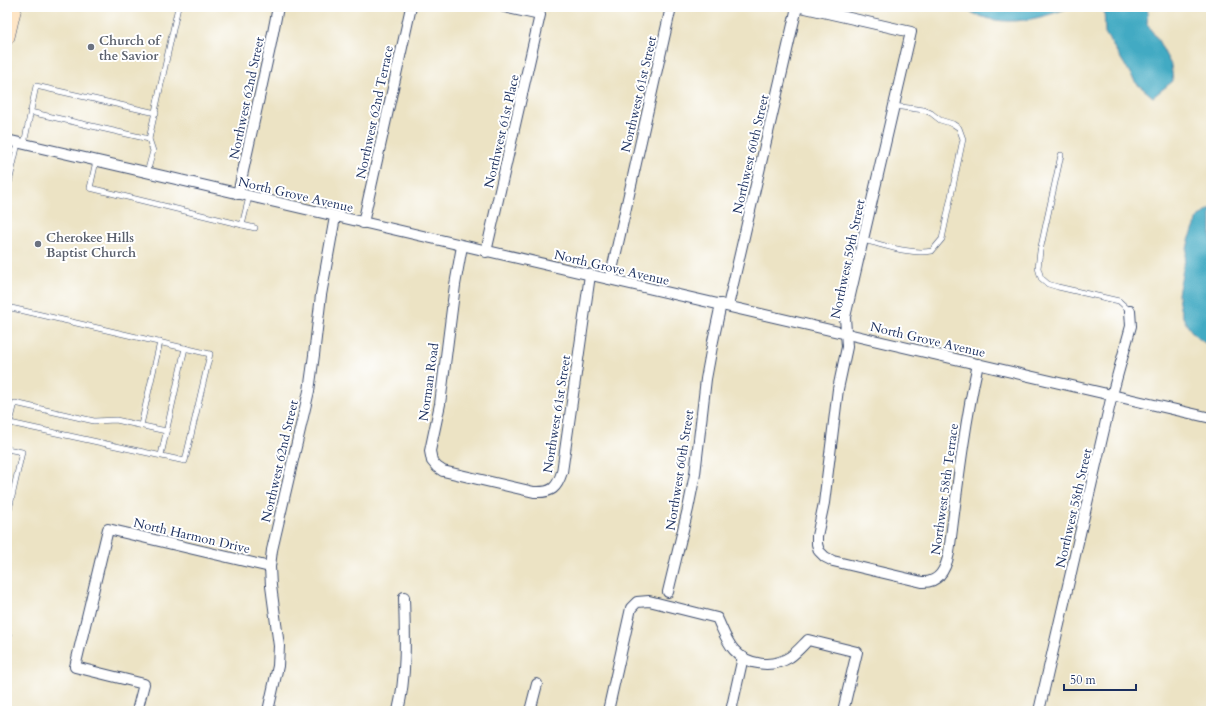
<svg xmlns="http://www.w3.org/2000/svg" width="1218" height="718" viewBox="0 0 1218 718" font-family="Cardo,serif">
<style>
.water{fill:#43aac3;stroke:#2f6c90}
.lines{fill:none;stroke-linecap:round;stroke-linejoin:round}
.lane-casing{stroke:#3a4a6d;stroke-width:6}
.street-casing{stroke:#3a4a6d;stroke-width:12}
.secondary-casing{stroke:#3a4a6d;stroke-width:16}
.lane{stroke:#fff;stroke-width:5}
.street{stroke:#fff;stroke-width:10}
.secondary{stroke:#fee5c5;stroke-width:15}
.worship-dot{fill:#6b7280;stroke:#fff;stroke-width:1.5}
.labels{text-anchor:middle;stroke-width:4;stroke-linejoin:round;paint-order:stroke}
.worship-label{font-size:13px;font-weight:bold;fill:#5b616d;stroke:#fff;text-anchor:start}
.street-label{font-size:13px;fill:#1b2f5e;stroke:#fff}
</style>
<rect width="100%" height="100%" fill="#fff"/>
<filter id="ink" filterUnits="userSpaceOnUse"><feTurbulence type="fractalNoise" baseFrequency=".025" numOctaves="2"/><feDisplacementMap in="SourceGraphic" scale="8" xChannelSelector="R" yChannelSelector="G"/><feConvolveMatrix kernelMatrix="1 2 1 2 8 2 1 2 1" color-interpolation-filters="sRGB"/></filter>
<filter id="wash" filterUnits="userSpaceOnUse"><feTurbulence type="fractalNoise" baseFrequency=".012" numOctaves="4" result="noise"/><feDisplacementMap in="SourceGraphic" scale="16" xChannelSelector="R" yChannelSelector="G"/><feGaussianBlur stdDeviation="0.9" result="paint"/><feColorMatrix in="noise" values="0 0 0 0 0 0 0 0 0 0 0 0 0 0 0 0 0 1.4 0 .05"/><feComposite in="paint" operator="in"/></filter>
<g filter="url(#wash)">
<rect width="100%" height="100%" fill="#ece3c4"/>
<g class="water">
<path d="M962,7H1071C1035,21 997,30 962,7Z"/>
<path d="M1104,7H1148L1147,24L1158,40L1171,65L1173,81L1153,97L1136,83L1105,33Z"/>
<path d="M1211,208V346C1190,337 1179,316 1178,294L1189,240L1195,226L1196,220Z"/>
</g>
</g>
<g filter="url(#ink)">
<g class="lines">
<defs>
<g id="lane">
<path d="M30,112L149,139L178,7"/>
<path d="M24,144L36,86L156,113"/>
<path d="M1061,155L1040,251L1038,268L1041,278L1048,284L1058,287L1119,301L1130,311"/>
<path d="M96,161L90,188L255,228"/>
<path d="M147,173L153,151L149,139"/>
<path d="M7,192L18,143"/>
<path d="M242,225L249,197"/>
<path d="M863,240C885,245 909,255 932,251L942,239L963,139L959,128L953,124L940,120L931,113L924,110L894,106"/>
<path d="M7,307L210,354L185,461L10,423L15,403L94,421L116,420L166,431"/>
<path d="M141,425L160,342"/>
<path d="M7,449L22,452L7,519"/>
<path d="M161,455L185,348"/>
<path d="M7,635L9,636L7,644"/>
</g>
<g id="street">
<path d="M801,7L911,32L845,317L847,347L838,389L824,503L817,536V544L819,551L825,557L833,561L922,582C940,583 946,568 949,553C957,490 964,426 978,364"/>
<path d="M7,140L1211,418"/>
<path d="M238,194L270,48L278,7"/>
<path d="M363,223L411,7"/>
<path d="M462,246L455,285L440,404L430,451L432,461L437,467L443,471L534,492C552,493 557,488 562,472L590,275"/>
<path d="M486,252L540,15L504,7"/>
<path d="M610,279L671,7"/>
<path d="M728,306L797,7"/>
<path d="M668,592L688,509L695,474L706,379L713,341L721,304"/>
<path d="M137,711L144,684L75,667L108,529L270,567"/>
<path d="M268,711L278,666L279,646L271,586L270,567L272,550L309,391L314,355L321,295L335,217"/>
<path d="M398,711C407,673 405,635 404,597"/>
<path d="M530,711L537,684"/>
<path d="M608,711L631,608L637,602L649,601L717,618C722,628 726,641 734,650C748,666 773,668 790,657C797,652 802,646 808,640L857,652L843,711"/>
<path d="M731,711L743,657"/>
<path d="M1039,711L1112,395L1131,326L1130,311"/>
</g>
<path id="secondary" d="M7,37L14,7"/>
</defs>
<use href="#lane" class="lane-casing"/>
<use href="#street" class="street-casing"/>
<use href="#secondary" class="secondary-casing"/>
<use href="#lane" class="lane"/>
<use href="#street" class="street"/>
<use href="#secondary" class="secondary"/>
</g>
</g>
<g class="worship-dot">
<circle cx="91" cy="47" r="4"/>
<circle cx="38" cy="244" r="4"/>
</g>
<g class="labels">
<g class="worship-label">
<text x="99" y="45">Church of<tspan x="99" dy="15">the Savior</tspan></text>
<text x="46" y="242">Cherokee Hills<tspan x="46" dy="15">Baptist Church</tspan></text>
</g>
<g class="street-label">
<text transform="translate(638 94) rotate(-77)" y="5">Northwest 61st Street</text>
<text transform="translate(246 98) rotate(-78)" y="5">Northwest 62nd Street</text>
<text transform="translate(374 112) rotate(-78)" y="5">Northwest 62nd Terrace</text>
<text transform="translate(501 131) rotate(-77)" y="5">Northwest 61st Place</text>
<text transform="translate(750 154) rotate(-77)" y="5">Northwest 60th Street</text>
<text transform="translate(296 194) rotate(13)" y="5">North Grove Avenue</text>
<text transform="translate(847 259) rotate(-78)" y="5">Northwest 59th Street</text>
<text transform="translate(612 267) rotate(13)" y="5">North Grove Avenue</text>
<text transform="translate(928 339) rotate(13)" y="5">North Grove Avenue</text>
<text transform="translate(428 382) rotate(-82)" y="5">Norman Road</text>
<text transform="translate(556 414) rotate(-81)" y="5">Northwest 61st Street</text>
<text transform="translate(279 461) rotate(-77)" y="5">Northwest 62nd Street</text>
<text transform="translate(679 470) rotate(-81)" y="5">Northwest 60th Street</text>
<text transform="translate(944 489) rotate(-82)" y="5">Northwest 58th Terrace</text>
<text transform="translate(1073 508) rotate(-77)" y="5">Northwest 58th Street</text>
<text transform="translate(192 535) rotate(13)" y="5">North Harmon Drive</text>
</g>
</g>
<rect width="1218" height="718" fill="none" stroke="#fff" stroke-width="24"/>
<path d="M1064 684v6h72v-6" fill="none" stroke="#1b2f5e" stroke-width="2"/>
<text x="1070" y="684" font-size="12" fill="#1b2f5e" stroke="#ffffff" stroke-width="3" paint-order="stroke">50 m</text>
</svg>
